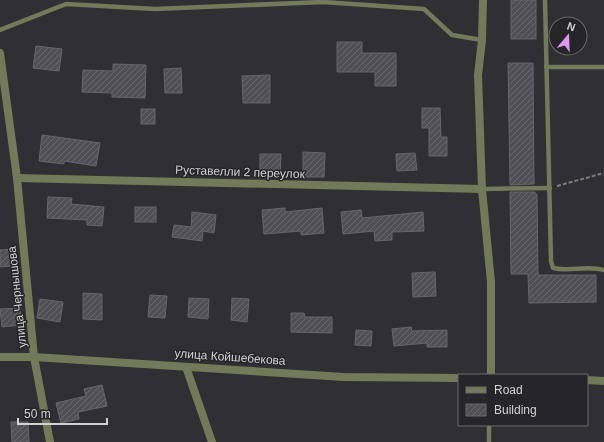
<svg xmlns="http://www.w3.org/2000/svg" width="604" height="442" viewBox="0 0 604 442" font-family="Arial,sans-serif">
<style>
.building{fill:url(#building-hatch);stroke:#67666b}
.lines{fill:none;stroke-linecap:round;stroke-linejoin:round}
.path{stroke:#7c7c7f;stroke-width:2;stroke-dasharray:4 2;stroke-linecap:butt}
.service{stroke:#727a59;stroke-width:4.5}
.minor{stroke:#727a59;stroke-width:8}
.tertiary{stroke:#727a59;stroke-width:8}
.labels{text-anchor:middle;stroke-width:3;stroke-linejoin:round;paint-order:stroke}
.street-label{font-size:12px;fill:#d2d2d4;stroke:#262529}
</style>
<defs>
<pattern id="building-hatch" width="6" height="6" patternUnits="userSpaceOnUse"><rect width="6" height="6" fill="#515054"/><path d="M-1 1l2-2M0 6l6-6M5 7l2-2" fill="none" stroke="#69686c"/></pattern>
</defs>
<rect width="100%" height="100%" fill="#302f33"/>
<g class="building">
<rect x="511" y="0" width="25" height="39"/>
<path d="M337,42H362V53H396V86H375V72H337Z"/>
<path d="M36,46L62,49L59,71L33,68Z"/>
<path d="M508,63H533L534,184L510,185Z"/>
<path d="M113,64L146,65L145,98L112,97V93L82,92L83,70L113,71Z"/>
<path d="M181,68L182,93H165L164,69Z"/>
<path d="M270,75V103H243L242,76Z"/>
<path d="M422,108H440L441,137H447V156H429V128H422Z"/>
<rect x="141" y="109" width="14" height="15"/>
<path d="M42,135L100,143L96,166L64,161V164L39,161Z"/>
<path d="M303,152L325,153L324,177H303Z"/>
<path d="M415,153L417,170L397,171L396,154Z"/>
<path d="M260,154H281L280,177H260Z"/>
<path d="M510,192H535V194H537L538,275H596V302L529,303L528,274H511Z"/>
<path d="M48,197L72,198L71,204L104,207L102,226L87,225V220L47,218Z"/>
<rect x="135" y="207" width="21" height="15"/>
<path d="M285,208V212L322,208L324,233L301,235V231L264,234L262,210Z"/>
<path d="M361,210L362,218L423,212L424,231L392,232V240L375,241L374,231L343,234L341,212Z"/>
<path d="M192,212L216,215L214,233L203,231L202,241L172,237L174,225L191,227Z"/>
<path d="M12,249L13,266L0,267V250Z"/>
<path d="M435,272L436,296L413,297L412,273Z"/>
<path d="M83,293L102,294V320L83,319Z"/>
<path d="M150,295L167,296L165,318L148,317Z"/>
<path d="M189,298L209,299L208,319L188,317Z"/>
<path d="M232,298L249,299L247,322L231,320Z"/>
<path d="M40,299L63,302L60,322L37,318Z"/>
<path d="M20,308L21,325L2,327L0,309Z"/>
<path d="M291,313H304L305,317H332V333L291,332Z"/>
<path d="M411,327L412,331L447,330V347H427V343L394,346L392,329Z"/>
<path d="M356,330L372,331L371,346L355,345Z"/>
<path d="M102,385L107,406L78,412L79,419L61,423L56,403L86,396L84,389Z"/>
<path d="M11,422H28L29,442H12Z"/>
</g>
<g class="lines">
<path class="path" d="M557,186L604,173"/>
<g class="service">
<path d="M545,0L551,261L553,268C570,272 587,265 604,270"/>
<path d="M0,30L66,4L155,9L323,2L424,9L452,35L482,40"/>
<path d="M546,67H604"/>
<path d="M482,189L550,188"/>
<path d="M489,425V442"/>
</g>
<g class="minor">
<path d="M483,0L482,40L478,75L482,189L491,282V375"/>
<path d="M0,53L17,178L34,357L50,442"/>
<path d="M17,178L482,189"/>
<path d="M0,357H34L344,377L459,378"/>
<path d="M587,380L604,381"/>
</g>
<path class="tertiary" d="M186,367L212,442"/>
</g>
<g class="labels">
<g class="street-label">
<text transform="translate(240 172) rotate(2)" y="4">Руставелли 2 переулок</text>
<text transform="translate(17 297) rotate(-96)" y="4">улица Чернышова</text>
<text transform="translate(230 357) rotate(4)" y="4">улица Койшебекова</text>
</g>
</g>
<rect x="458" y="374" width="130" height="52" fill="#262529" stroke="#6b6a6d"/>
<rect x="466" y="387" width="20" height="6" fill="#727a59" stroke="#6b6a6d"/>
<text x="494" y="394" font-size="12" fill="#d2d2d4">Road</text>
<rect x="466" y="404" width="20" height="12" fill="url(#building-hatch)" stroke="#6b6a6d"/>
<text x="494" y="414" font-size="12" fill="#d2d2d4">Building</text>
<g transform="translate(568 36) rotate(19)"><circle r="19" fill="#262529" stroke="#6b6a6d"/>
<path d="M0-3L7 15L0 10L-7 15Z" fill="#df98f1"/>
<text y="-6" font-size="11" font-weight="bold" text-anchor="middle" fill="#d2d2d4">N</text>
</g>
<path d="M18 418v6h89v-6" fill="none" stroke="#d2d2d4" stroke-width="2"/>
<text x="24" y="418" font-size="12" fill="#d2d2d4" stroke="#262529" stroke-width="3" paint-order="stroke">50 m</text>
</svg>
